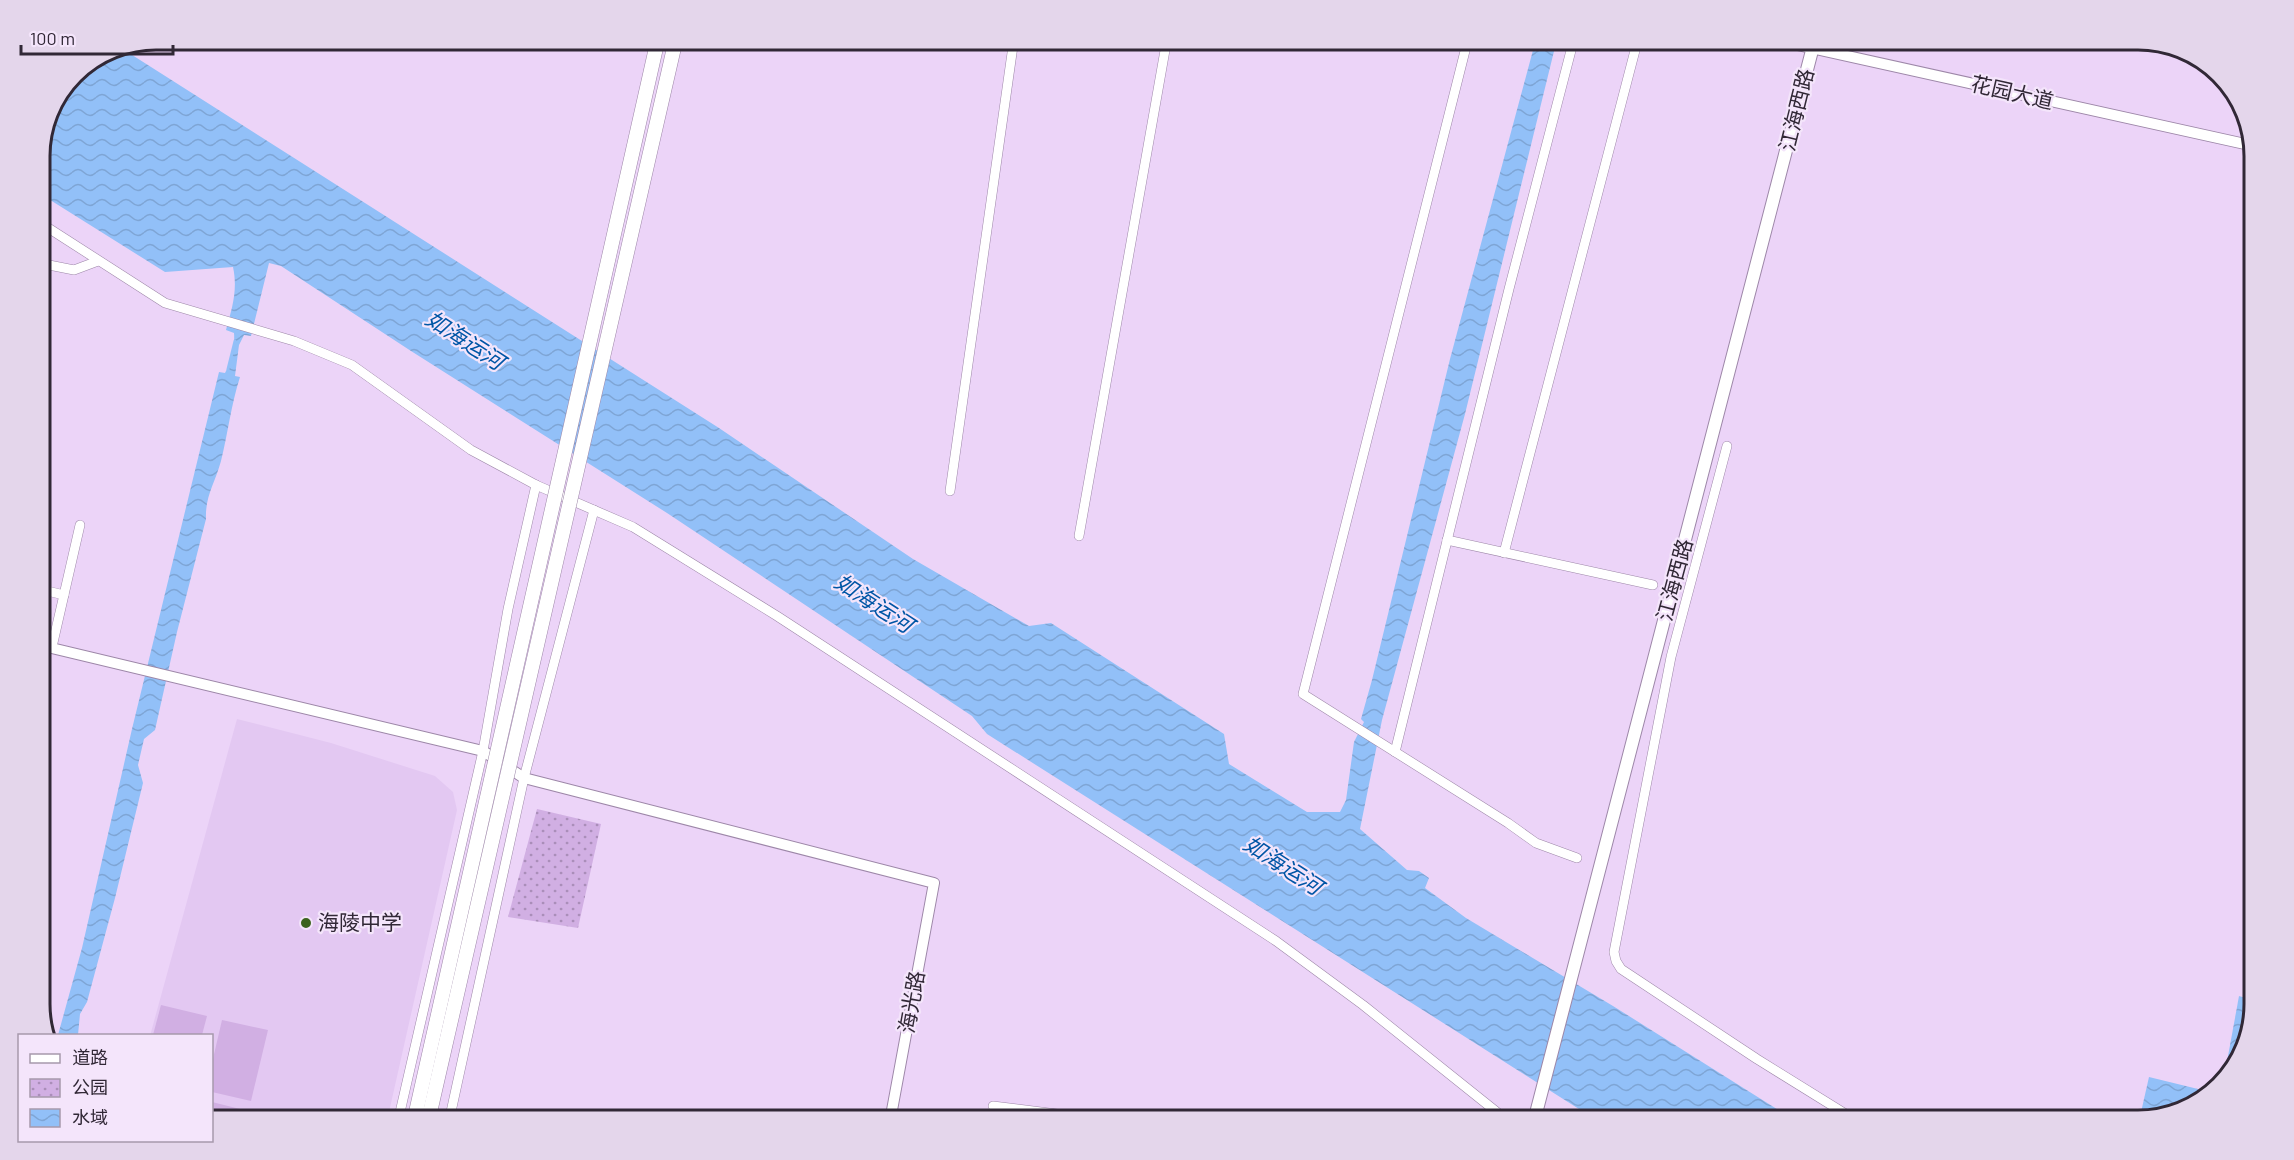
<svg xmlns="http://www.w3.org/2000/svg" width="2294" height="1160" viewBox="0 0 2294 1160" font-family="Barlow,'Noto Sans SC',sans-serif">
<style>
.built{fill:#e3c8f2}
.park{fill:url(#park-dots)}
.pitch{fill:#d1afe3}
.water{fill:url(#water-waves)}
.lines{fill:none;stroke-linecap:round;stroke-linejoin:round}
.stream{stroke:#92c0f8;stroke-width:3}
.minor-casing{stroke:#9d87a8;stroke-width:10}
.tertiary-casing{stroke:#9d87a8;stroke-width:12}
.secondary-casing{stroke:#9d87a8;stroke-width:14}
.minor{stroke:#fff;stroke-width:9}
.tertiary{stroke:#fff;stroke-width:10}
.secondary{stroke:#fff;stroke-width:12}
.primary-bridge-casing{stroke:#9d87a8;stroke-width:15;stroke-linecap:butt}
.primary-bridge{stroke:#fff;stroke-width:14}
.poi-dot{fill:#3c631d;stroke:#f4e5fb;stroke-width:2}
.labels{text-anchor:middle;stroke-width:4.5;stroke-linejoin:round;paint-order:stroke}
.street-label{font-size:21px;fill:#312836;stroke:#f4e5fb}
.poi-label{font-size:21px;fill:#312836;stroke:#f4e5fb;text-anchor:start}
.water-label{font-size:22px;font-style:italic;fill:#0056a6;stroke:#f4e5fb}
.rim{fill:none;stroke:#312836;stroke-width:3}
</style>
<defs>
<pattern id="park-dots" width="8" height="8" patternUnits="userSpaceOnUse" patternTransform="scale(1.5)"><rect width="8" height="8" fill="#d1afe3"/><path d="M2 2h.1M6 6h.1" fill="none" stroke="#aa8eb9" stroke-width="1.8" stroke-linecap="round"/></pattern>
<pattern id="water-waves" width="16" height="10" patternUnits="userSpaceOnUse" patternTransform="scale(1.5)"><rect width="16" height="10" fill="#92c0f8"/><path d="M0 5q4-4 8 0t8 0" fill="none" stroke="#7ea5d5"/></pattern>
</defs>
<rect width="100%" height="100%" fill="#ecd4f8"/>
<path class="built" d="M237,719L331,743L435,776L453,792L457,810L387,1121H212V1036H150Z"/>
<path class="park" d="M537,809L601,824L578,928L508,917Z"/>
<g class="pitch">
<path d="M161,1005L207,1016L202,1035H153Z"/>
<path d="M222,1020L268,1030L251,1101L212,1092V1063Z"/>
<path d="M212,1102L288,1121H212Z"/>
</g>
<g class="water">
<path d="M1536,39H1557L1465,414L1382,720L1360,829L1407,870L1419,871L1429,878L1425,888L1466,918L1613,1006L1796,1121H1598L987,734L972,716L667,513L411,351L281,266L269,263L251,336L244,335L239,345L235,376L240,377C231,405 228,433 221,461C215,483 205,496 206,519L177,632L155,730L144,739L138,765L143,783L115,898L87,1002L80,1014L78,1035H58L82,948L132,729L219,372L225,373C232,360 235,348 234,333L226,330C232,308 238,290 233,267L165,272L39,193C39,147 41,111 73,74C82,63 99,56 111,48L118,46L719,428L913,559L1029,626L1051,623L1224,734L1229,764L1307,812H1340L1346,800L1354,742L1364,722L1361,719L1372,680L1450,359Z"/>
<path d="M2239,996L2255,1001V1004L2243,1056L2224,1078Z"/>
<path d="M2149,1077L2198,1089L2195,1104L2139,1121Z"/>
</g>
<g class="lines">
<path class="stream" d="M228,369L235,341"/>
<defs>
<g id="minor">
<path d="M1468,39L1303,694L1508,823L1536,843L1577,858"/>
<path d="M39,222L165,303L294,341L352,365L471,450L536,485L633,527L777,616L1276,941L1363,1005L1508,1121"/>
<path d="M39,263L74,270L98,261"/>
<path d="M1727,446L1671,657L1614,952L1616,961L1621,969L1757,1059L1857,1121"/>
<path d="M950,491L1014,39"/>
<path d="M1079,536L1167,39"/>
<path d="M1447,540L1653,585"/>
<path d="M1504,553L1638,39"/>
<path d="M39,589L64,595"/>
<path d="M52,647L80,525"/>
<path d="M1395,752L1509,289L1574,39"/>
<path d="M993,1106L1112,1121"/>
<path d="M398,1121L483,751L508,609L536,485"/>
<path d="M449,1121L524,778L594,510"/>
</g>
<g id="tertiary">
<path d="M1771,39L2254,146"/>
<path d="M39,645L483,751L524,778L934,883L890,1121"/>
</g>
<path id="secondary" d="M1534,1121L1815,39"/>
</defs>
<use href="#minor" class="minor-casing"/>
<use href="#tertiary" class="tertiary-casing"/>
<use href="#secondary" class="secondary-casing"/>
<use href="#minor" class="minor"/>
<use href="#tertiary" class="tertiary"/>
<use href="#secondary" class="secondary"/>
<defs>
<g id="primary-bridge">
<path d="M414,1121L658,39"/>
<path d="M428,1121L676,39"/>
</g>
</defs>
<use href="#primary-bridge" class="primary-bridge-casing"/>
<use href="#primary-bridge" class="primary-bridge"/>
</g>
<circle class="poi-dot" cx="306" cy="923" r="6"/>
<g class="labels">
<g class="street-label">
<text transform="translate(2012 93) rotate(13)" y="7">花园大道</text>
<text transform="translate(1797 110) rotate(-76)" y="7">江海西路</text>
<text transform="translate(1675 580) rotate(-75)" y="7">江海西路</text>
<text transform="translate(912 1002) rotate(-80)" y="7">海光路</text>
</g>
<g class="poi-label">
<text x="318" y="930">海陵中学</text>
</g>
<g class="water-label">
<text transform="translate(465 340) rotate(33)" y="8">如海运河</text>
<text transform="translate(874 603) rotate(33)" y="8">如海运河</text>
<text transform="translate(1283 865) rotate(33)" y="8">如海运河</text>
</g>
</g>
<path d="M0 0H2294V1160H0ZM156 50H2138A106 106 0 0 1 2244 156V1004A106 106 0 0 1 2138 1110H156A106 106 0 0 1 50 1004V156A106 106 0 0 1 156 50Z" fill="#e4d6eb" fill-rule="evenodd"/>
<path class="rim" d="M156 50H2138A106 106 0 0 1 2244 156V1004A106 106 0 0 1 2138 1110H156A106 106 0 0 1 50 1004V156A106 106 0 0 1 156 50Z"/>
<rect x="18" y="1034" width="195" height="108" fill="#f4e5fb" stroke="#a699ac" stroke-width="1.5"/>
<rect x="30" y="1054" width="30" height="9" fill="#ffffff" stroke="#a699ac" stroke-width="1.5"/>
<text x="72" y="1064" font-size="18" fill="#312836">道路</text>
<rect x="30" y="1079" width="30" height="18" fill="url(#park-dots)" stroke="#a699ac" stroke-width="1.5"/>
<text x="72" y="1094" font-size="18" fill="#312836">公园</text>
<rect x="30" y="1109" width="30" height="18" fill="url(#water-waves)" stroke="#a699ac" stroke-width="1.5"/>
<text x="72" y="1124" font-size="18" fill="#312836">水域</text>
<path d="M21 45v9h152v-9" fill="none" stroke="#312836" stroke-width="3"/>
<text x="30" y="45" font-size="18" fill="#312836" stroke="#f4e5fb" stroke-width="4.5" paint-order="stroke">100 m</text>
</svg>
